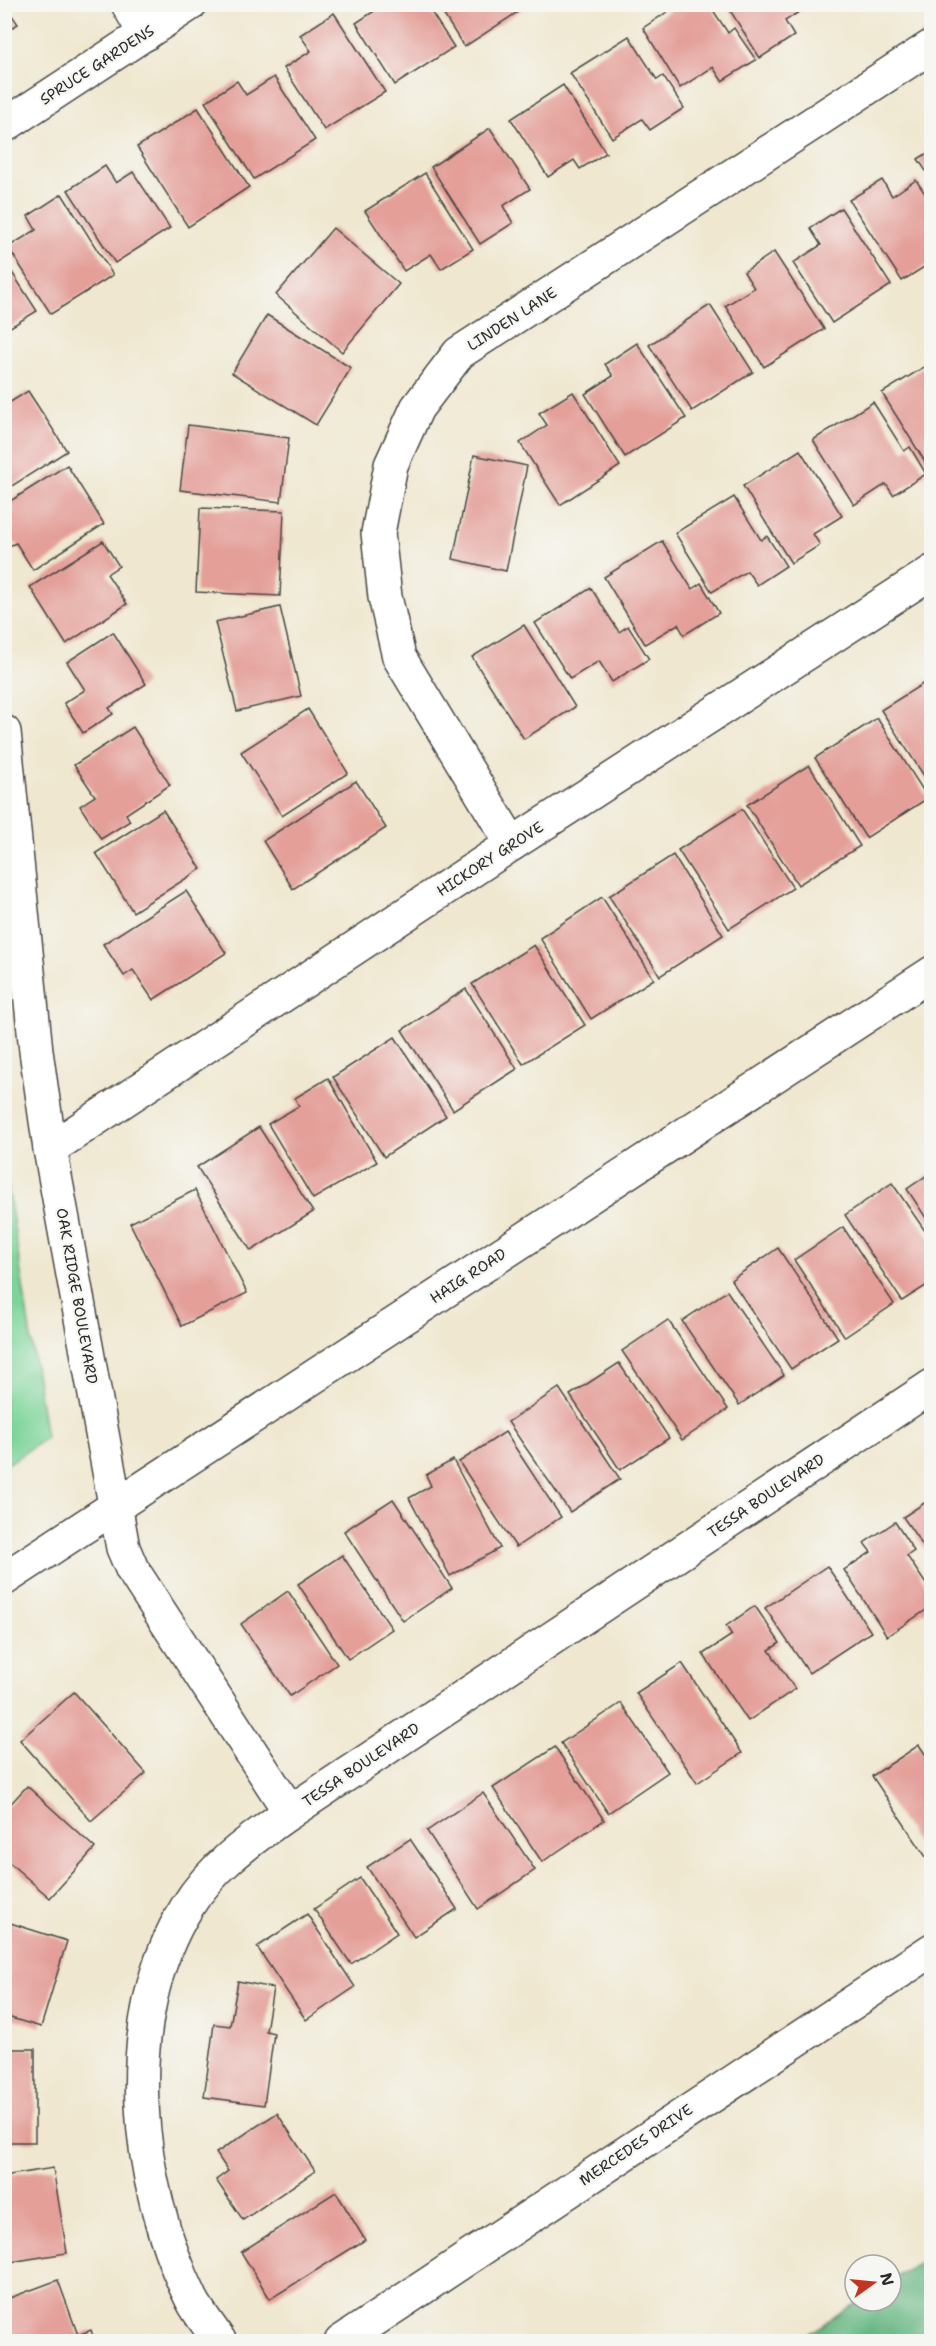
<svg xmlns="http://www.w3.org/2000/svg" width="936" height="2346" viewBox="0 0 936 2346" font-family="'Shantell Sans',sans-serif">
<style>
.green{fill:#7cd499;stroke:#548062;stroke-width:1.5}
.forest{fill:#65b681;stroke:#487056;stroke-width:1.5}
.building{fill:#e49f99}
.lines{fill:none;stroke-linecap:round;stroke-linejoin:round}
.minor-casing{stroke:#484744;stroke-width:36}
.tertiary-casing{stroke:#484744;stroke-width:36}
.minor{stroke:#fff;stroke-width:33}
.tertiary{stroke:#fff;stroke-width:33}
.labels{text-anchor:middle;stroke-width:4.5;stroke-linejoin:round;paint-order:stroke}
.street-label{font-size:15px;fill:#2b2b2b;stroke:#f6f6f2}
</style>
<rect width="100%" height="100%" fill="#f6f6f2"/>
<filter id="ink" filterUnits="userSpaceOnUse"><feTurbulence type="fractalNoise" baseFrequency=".0167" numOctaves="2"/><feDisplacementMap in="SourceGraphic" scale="12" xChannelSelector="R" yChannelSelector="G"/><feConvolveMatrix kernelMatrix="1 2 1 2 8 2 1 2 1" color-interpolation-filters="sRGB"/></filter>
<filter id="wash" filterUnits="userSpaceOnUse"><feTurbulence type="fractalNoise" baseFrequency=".008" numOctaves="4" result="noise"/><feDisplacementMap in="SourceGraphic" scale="24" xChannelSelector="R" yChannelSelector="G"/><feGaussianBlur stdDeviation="1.35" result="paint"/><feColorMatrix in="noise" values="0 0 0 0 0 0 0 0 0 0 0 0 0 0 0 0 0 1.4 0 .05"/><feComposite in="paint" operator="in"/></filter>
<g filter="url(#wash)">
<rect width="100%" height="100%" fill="#efe7cf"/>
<path class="green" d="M5,1167L46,1438L5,1466H4Z"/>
<path class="forest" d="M931,2255V2341H798L860,2301H891V2281Z"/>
<g id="blocks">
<g class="building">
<path d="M4,4L18,24L4,33Z"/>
<path d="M377,4H426L454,47L395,85L356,23L379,8Z"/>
<path d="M437,4H522L524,8L464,47Z"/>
<path d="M679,4H709L728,33L734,28L756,60L722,81L713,67L680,88L643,28Z"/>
<path d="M726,4H811L785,21L794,36L760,58Z"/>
<path d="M334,13L385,92L324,130L284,68L311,51L300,35Z"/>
<path d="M629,36L657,80L663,76L684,108L650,130L642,119L612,138L570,73Z"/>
<path d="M274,77L315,140L254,179L205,102L237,81L246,95Z"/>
<path d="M563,85L606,153L580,169L574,160L548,177L511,119Z"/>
<path d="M198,108L249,187L188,227L137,147Z"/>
<path d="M490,128L530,189L503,206L513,223L480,244L431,167Z"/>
<path d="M932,150V180L918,159Z"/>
<path d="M105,166L116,183L133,172L170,228L115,263L68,190Z"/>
<path d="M425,173L473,249L441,269L431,254L404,271L365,211Z"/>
<path d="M882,180L892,196L916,180L932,204V262L902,281L849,200Z"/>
<path d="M62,194L113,275L51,314L8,247L36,230L28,216Z"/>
<path d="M841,208L891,285L832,323L793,263L821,245L810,228Z"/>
<path d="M333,228L399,284L342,352L276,295Z"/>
<path d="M774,252L824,329L764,367L725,306L754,288L744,272Z"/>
<path d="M4,260L37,311L4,331Z"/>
<path d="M710,305L753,372L692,411L649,345Z"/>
<path d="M267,315L351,368L316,425L232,373Z"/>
<path d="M637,343L686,418L625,457L585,394L613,376L605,364Z"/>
<path d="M932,362V473L882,393Z"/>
<path d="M28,391L67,451L4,491V406Z"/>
<path d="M573,392L620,466L560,505L520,443L547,425L539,413Z"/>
<path d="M873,402L904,451L910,447L926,474L893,495L886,484L854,505L813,440Z"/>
<path d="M188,425L289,438L281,502L180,490Z"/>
<path d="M800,450L842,516L813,534L820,545L791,563L743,486Z"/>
<path d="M474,455L527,466L506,571L453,559Z"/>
<path d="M67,465L104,524L33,570L16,543L4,548V505Z"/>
<path d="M734,497L761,540L767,536L786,566L757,585L747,571L712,592L675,533Z"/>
<path d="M200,508L284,511L280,596L196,592Z"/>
<path d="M103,541L119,566L107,574L127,604L66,644L30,587Z"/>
<path d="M662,541L692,589L701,583L719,613L684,635L678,624L645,644L604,577Z"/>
<path d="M591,588L619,632L628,626L649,659L612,682L599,661L570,679L535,623Z"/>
<path d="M280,607L301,696L237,711L215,622Z"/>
<path d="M524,625L575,707L524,739L472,657Z"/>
<path d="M113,632L146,684L109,708L113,714L83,733L64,703L85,690L67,662Z"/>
<path d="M932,678V788L881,710Z"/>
<path d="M308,709L348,773L282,816L241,752Z"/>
<path d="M877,718L928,798L866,838L815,758Z"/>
<path d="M133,727L170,785L126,814L130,821L101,839L80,806L95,796L74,765Z"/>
<path d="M809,765L860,846L798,885L747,805Z"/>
<path d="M356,781L386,828L293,889L263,841Z"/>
<path d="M742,809L793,888L729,929L678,850Z"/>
<path d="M163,810L201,869L133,912L96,853Z"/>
<path d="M673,855L723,935L660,976L609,896Z"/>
<path d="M186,891L226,953L153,1000L133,970L124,976L103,944Z"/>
<path d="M602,897L654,979L591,1019L540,938Z"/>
<path d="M534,945L585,1025L523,1064L472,984Z"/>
<path d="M466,989L517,1069L453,1110L402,1030Z"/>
<path d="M395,1037L446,1116L384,1157L333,1077Z"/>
<path d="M328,1078L377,1162L313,1199L268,1124L299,1106L295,1098Z"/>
<path d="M259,1127L313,1212L251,1251L197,1167Z"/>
<path d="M932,1172V1227L907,1189Z"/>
<path d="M892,1183L932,1241V1282L902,1301L845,1215Z"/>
<path d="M195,1190L247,1293L182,1326L130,1223Z"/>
<path d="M843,1227L894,1304L845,1337L794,1260Z"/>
<path d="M778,1248L838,1338L791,1369L731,1280Z"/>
<path d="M727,1291L784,1375L739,1405L682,1321Z"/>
<path d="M668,1320L728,1409L682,1440L622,1351Z"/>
<path d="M619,1363L669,1438L620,1470L570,1395Z"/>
<path d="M559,1388L620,1479L570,1512L508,1422Z"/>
<path d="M505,1432L561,1517L516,1547L459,1462Z"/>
<path d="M453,1460L500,1548L450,1576L409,1498L431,1486L426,1475Z"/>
<path d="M932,1498V1559L903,1517Z"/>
<path d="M393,1499L452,1588L403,1621L344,1531Z"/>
<path d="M895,1522L914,1551L907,1556L932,1593V1606L887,1636L844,1570L871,1552L864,1543Z"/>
<path d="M342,1555L392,1629L348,1659L298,1584Z"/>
<path d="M827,1566L871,1632L809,1673L765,1608Z"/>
<path d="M288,1591L337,1664L290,1696L241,1624Z"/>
<path d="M755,1606L780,1643L769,1650L795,1689L748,1721L703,1654L732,1635L726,1626Z"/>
<path d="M682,1663L742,1753L697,1783L636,1693Z"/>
<path d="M74,1692L146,1773L91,1821L20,1740Z"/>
<path d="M621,1703L668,1772L608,1813L561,1743Z"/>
<path d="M919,1745L932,1764V1857L928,1860L872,1776Z"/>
<path d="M555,1747L604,1820L542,1862L493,1788Z"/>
<path d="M27,1786L95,1848L50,1898L4,1858V1811Z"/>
<path d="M483,1793L535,1870L478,1909L427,1831Z"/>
<path d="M410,1839L457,1909L414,1937L367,1867Z"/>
<path d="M360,1878L397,1933L351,1964L314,1909Z"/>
<path d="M307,1914L355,1987L306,2020L257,1947Z"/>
<path d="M4,1921L67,1941L41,2027L4,2016Z"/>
<path d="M238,1981L273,1988L266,2031L274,2033L264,2105L204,2097L214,2024L230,2026Z"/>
<rect x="4" y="2049" width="31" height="93"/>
<path d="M277,2113L315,2171L243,2220L216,2180L228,2171L216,2153Z"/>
<path d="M53,2168L67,2253L4,2263V2176Z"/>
<path d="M336,2192L365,2240L270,2299L241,2252Z"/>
<path d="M58,2280L78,2335L91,2330L95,2342H9L4,2331V2300Z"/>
</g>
</g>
</g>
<g filter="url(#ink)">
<use href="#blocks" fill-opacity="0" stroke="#484744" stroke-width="1.5"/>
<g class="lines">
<defs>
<g id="minor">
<path d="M128,4L145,34"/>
<path d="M4,126L190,4"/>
<path d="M4,732L36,1051L50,1149L123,1548L132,1569L290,1812"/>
<path d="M512,844L399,657L385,597L378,533L391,465L417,408L459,353L932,46"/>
<path d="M50,1149L512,844L932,572"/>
<path d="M220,2342C211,2328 200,2315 192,2300C135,2185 117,2020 187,1907C212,1866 252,1839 290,1812L932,1386"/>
<path d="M341,2342L932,1950"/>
</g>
<path id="tertiary" d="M4,1579L932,973"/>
</defs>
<use href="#minor" class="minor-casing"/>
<use href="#tertiary" class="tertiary-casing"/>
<use href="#minor" class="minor"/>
<use href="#tertiary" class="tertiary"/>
</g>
</g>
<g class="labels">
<g class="street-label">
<text transform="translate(97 65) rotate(-33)" y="5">SPRUCE GARDENS</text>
<text transform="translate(512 319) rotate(-33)" y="5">LINDEN LANE</text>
<text transform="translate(490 859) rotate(-33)" y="5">HICKORY GROVE</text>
<text transform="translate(468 1276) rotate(-33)" y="5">HAIG ROAD</text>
<text transform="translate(77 1296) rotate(80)" y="5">OAK RIDGE BOULEVARD</text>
<text transform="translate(766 1496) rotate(-34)" y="5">TESSA BOULEVARD</text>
<text transform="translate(361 1765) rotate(-34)" y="5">TESSA BOULEVARD</text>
<text transform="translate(636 2145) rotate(-34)" y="5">MERCEDES DRIVE</text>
</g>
</g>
<rect width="936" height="2346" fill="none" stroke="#f6f6f2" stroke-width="24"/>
<g transform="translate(873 2283) rotate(75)"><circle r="28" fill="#f6f6f2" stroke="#a5a5a2" stroke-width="1.5"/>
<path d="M0-4.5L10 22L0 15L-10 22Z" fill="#c8321e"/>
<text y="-9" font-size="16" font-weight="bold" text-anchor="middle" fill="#2b2b2b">N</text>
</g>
</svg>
